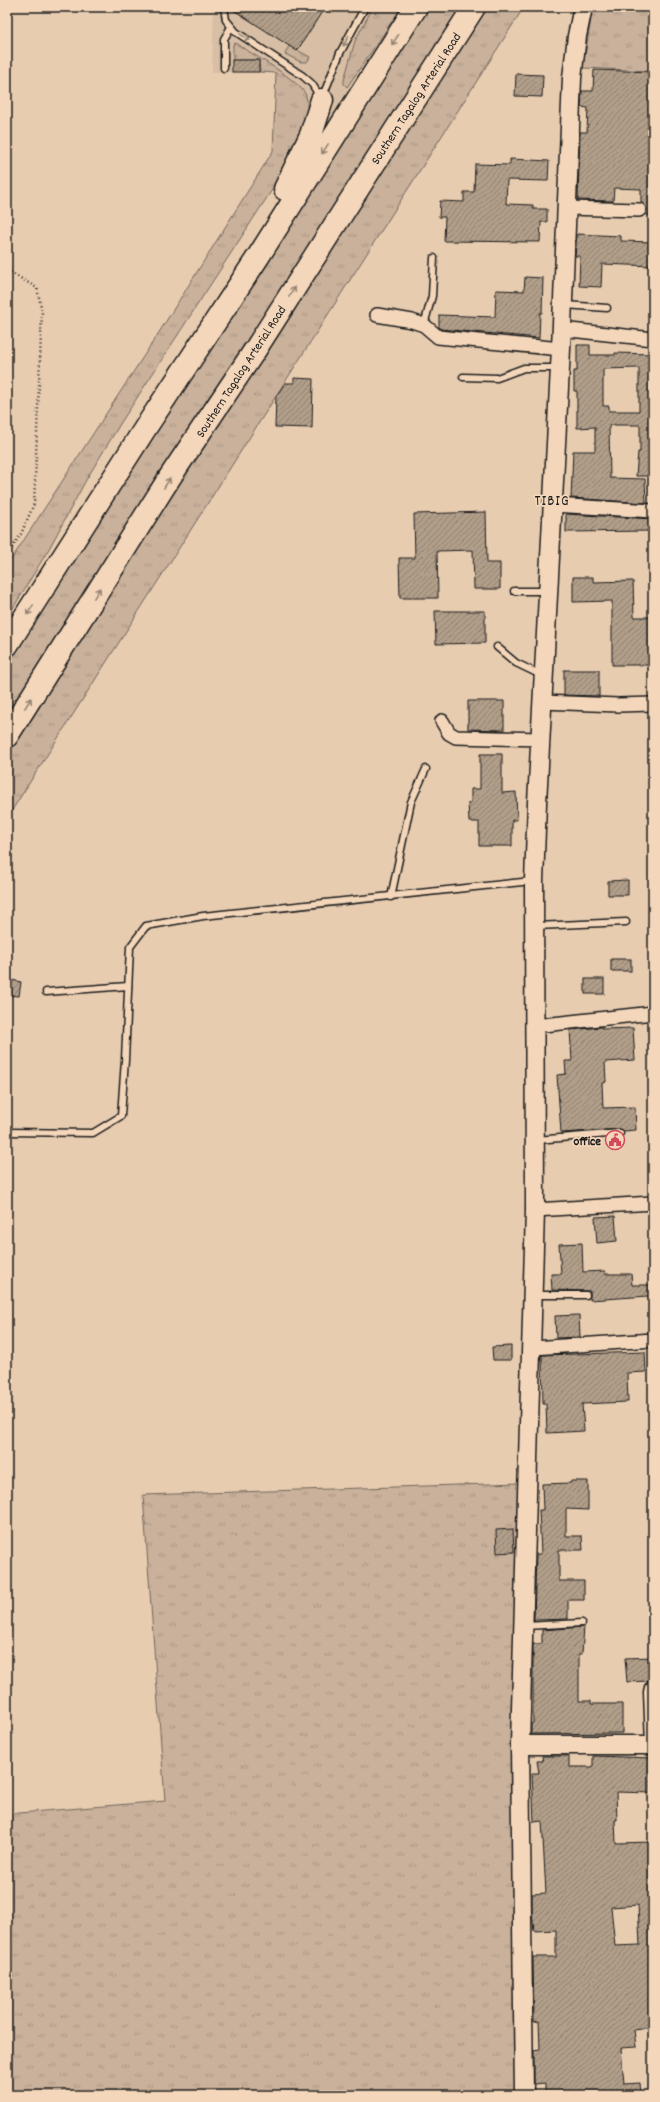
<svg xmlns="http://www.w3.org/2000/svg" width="660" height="2102" viewBox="0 0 660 2102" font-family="Dekko,sans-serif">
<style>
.built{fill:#d7bea4}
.grass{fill:url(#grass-tufts);stroke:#72665c}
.building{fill:url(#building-hatch);stroke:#1c1c1c;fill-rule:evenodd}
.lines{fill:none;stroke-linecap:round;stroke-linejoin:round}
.lane-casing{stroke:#1c1c1c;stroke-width:9}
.street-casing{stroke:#1c1c1c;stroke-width:16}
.secondary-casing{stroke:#1c1c1c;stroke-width:21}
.highway-casing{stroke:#1c1c1c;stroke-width:25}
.path{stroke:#1c1c1c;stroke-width:2.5;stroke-dasharray:1 3;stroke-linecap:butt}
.lane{stroke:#f4d7ba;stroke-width:6}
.street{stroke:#f4d7ba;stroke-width:13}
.secondary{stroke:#f4d7ba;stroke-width:18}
.highway{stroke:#f4d7ba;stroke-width:22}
.oneway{stroke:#938373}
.labels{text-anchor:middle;stroke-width:3.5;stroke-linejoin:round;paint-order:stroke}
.street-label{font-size:13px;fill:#1c1c1c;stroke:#f4d7ba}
.poi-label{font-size:13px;font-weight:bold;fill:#1c1c1c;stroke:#f4d7ba;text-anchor:end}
.quarter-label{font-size:15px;letter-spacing:1px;fill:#1c1c1c;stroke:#f4d7ba}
</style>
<defs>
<pattern id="grass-tufts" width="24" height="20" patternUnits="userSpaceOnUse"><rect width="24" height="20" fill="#c9b19b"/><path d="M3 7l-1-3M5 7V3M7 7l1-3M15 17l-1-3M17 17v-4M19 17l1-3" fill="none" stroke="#ac9885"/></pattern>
<pattern id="building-hatch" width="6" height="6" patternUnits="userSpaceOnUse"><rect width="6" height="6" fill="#b19e89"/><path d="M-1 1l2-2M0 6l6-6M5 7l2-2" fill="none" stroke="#8f806f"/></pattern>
</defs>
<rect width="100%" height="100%" fill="#e7ccb0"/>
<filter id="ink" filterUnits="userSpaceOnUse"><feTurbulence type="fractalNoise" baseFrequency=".025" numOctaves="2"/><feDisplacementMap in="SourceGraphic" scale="8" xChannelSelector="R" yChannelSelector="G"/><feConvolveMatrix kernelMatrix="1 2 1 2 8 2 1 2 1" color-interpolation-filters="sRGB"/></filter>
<g filter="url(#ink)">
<path class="built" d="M214,7H407L321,141L273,151L276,72H212Z"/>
<g class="grass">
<path d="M373,7H402L347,87L344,84V80L355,41Z"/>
<path d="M427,7H462C311,243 158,478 7,715V660Z"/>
<path d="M488,7H524L7,818V754L98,609Z"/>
<path d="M593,7H653V71L583,68Z"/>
<path d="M235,43C249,52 303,82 306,96C311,116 299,141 292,159L120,424L86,480L50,547L7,618V566L158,334L273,151L276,73L260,72L259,60H233V44Z"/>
<path d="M289,46L310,57L307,62H301L285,54Z"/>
<path d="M520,1483L516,2095H7V1814L165,1801L143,1495Z"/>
</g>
<g class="building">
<path d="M229,7H325L297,51Z"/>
<rect x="232" y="60" width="27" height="12"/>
<path d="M594,70L653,72V148L651,171H653V215H646V207L641,202V189L614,188L613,201L578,200L580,132H587L588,108L581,107L582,91H593Z"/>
<path d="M516,74L543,75L542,97L515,96Z"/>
<path d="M510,159L549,161L548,181L507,180L506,204L533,205V209H547V222H541L540,242L444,241L445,217H439L440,201L464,202V192H474L475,164L510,165Z"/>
<path d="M577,234L621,236V241L653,242V266L602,264L601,287L579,286L580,256H575Z"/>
<path d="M525,277L543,278L542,313H540L539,338L441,329L439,327V315L495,317L496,290L524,291Z"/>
<path d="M577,345H590V355H615V353L653,354V476H636L638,452H640V425H610L609,427L610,478L645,479L646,503L571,498L573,451H595V427L577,428V391H574V371H577ZM639,368V411H609V406H603V369Z"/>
<path d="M294,378L313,379L312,428L275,427L276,396L285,383H294Z"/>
<path d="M486,512L487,563H500V589H474L473,550L437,551L438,598H400L399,558H415L414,514Z"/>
<path d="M566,514L653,519V531L566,532Z"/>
<path d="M573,577H593V582L633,581L634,617H653V665H612V601L573,602Z"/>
<path d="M435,611H485V643L436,644Z"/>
<path d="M564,670H599V696L564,695Z"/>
<path d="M468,701H504V730L468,729Z"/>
<path d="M480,754H502V793L516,792L517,820H512V846H479V822H469L468,803H471V789H480Z"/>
<path d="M628,880V895H608V881Z"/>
<rect x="611" y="959" width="20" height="12"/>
<path d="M7,979L21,982L19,996L7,995Z"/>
<rect x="585" y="979" width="19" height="15"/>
<path d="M602,1027V1029L633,1028L635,1060L605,1062L606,1082L602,1083L603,1108L635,1107L636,1130L624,1131L620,1129L561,1133L557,1075L566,1074L565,1061H572L570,1030Z"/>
<path d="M615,1216L617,1241L597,1243L595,1217Z"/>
<path d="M582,1243L583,1272L605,1271V1274H631L632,1285H653V1292L648,1296L590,1300V1291L552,1290L551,1274H561L559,1244Z"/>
<path d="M579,1315L580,1337L556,1338L555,1316Z"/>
<path d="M511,1346V1360H493L492,1347Z"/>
<path d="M645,1352L646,1372L627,1373L628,1402L582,1404L584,1431L547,1433L546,1404H543L542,1355Z"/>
<path d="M571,1481H588V1510L566,1509V1536H582L583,1550H559V1581H584V1600H568V1619L534,1620L536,1554H541L539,1510H543L542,1484L571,1483Z"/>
<path d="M513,1529L514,1552L497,1553L496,1530Z"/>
<path d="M584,1627L582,1654H579V1701H591V1704H622V1733L531,1734V1724L533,1723V1644H542V1630Z"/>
<path d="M653,1657V1678L648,1681L627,1682L625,1658Z"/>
<path d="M542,1756H569V1767H593V1756L653,1758V1793L616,1792L617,1820H615L616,1843L653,1842V2027L634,2030L636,2047L621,2048L624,2084L640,2083L641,2095H545V2083L534,2084V2050L540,2049L539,2021L534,2022L533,1957H556V1930L534,1931L532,1910V1894L546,1893L542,1821L534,1822L532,1773H539L537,1761H543ZM638,1905L640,1945L615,1946L611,1907Z"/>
</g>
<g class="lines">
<defs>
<g id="lane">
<path d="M224,7L226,20L236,32L303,76L312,84L320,97"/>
<path d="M224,68V39L231,27"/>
<path d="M323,96L340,53L365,7"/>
<path d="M565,305L607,308"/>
<path d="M424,325L432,296L434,258"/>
<path d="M463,377L497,378L524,368H558"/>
<path d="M514,591H546"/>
<path d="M497,647L516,663L541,675"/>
<path d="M391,897L411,802L426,769"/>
<path d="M536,926L626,922"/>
<path d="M46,992L128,986"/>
<path d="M7,1132L93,1133L121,1116L125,1060L130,947L146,926L203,916L532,881"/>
<path d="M536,1140L620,1133"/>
<path d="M534,1295H586"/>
<path d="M652,1340L653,1296"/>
<path d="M525,1626L582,1623"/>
<path d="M649,1744L647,1692L648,1687L653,1682"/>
</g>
<g id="street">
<path d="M567,208L639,210"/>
<path d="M377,315L412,321L424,325L438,337L561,349"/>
<path d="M561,329L653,339"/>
<path d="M553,505L653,511"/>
<path d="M542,702L618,705L653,704"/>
<path d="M442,721L449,733L456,737L540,739"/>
<path d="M534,1026L653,1013"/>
<path d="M535,1210L653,1203"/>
<path d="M533,1348L653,1340"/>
</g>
<g id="secondary">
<path d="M520,1745H653"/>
<path d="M524,2095L520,1745L535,1210L534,881L537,803L561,349L572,78L577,36L583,7"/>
</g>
<g id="highway">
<path d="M285,189L311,135L322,100"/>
<path d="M7,645L146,427L258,257L416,7"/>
<path d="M7,736L170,477L255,350L474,7"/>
</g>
</defs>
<use href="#lane" class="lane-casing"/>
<use href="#street" class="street-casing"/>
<use href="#secondary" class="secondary-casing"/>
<use href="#highway" class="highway-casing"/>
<path class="path" d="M7,270L37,288L42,311L34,504L21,534L7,555"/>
<use href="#lane" class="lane"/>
<use href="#street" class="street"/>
<use href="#secondary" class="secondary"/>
<use href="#highway" class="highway"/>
</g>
<defs><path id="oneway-shaft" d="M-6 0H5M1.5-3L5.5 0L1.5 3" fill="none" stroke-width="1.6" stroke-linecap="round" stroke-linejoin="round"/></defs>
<g class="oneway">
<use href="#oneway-shaft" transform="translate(245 37) rotate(32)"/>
<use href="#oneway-shaft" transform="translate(395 40) rotate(123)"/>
<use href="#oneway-shaft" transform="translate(346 41) rotate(117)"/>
<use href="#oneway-shaft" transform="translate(325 149) rotate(122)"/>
<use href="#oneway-shaft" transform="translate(292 292) rotate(-58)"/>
<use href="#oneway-shaft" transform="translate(167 483) rotate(-58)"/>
<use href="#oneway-shaft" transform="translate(97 593) rotate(-58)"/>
<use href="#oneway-shaft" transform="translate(30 610) rotate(123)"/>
<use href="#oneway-shaft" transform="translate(28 703) rotate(-58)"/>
</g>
</g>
<defs>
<symbol id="civic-ring" viewBox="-11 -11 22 22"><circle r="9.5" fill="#f4d7ba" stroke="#d1495b" stroke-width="1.5"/><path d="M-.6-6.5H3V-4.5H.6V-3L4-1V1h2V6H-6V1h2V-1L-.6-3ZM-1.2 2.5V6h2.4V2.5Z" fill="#d1495b"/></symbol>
</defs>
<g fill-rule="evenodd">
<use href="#civic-ring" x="604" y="1129" width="22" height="22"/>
</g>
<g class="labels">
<g class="street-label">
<text transform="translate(415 98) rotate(-57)" y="5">Southern Tagalog Arterial Road</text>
<text transform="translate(240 371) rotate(-57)" y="5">Southern Tagalog Arterial Road</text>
</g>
<g class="poi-label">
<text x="601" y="1145">office</text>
</g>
<g class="quarter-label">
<text x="552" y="505">TIBIG</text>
</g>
</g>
<rect width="660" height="2102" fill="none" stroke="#f4d7ba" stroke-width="24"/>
<rect x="12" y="12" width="636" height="2078" fill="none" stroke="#1c1c1c" stroke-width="1.5" filter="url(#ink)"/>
</svg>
